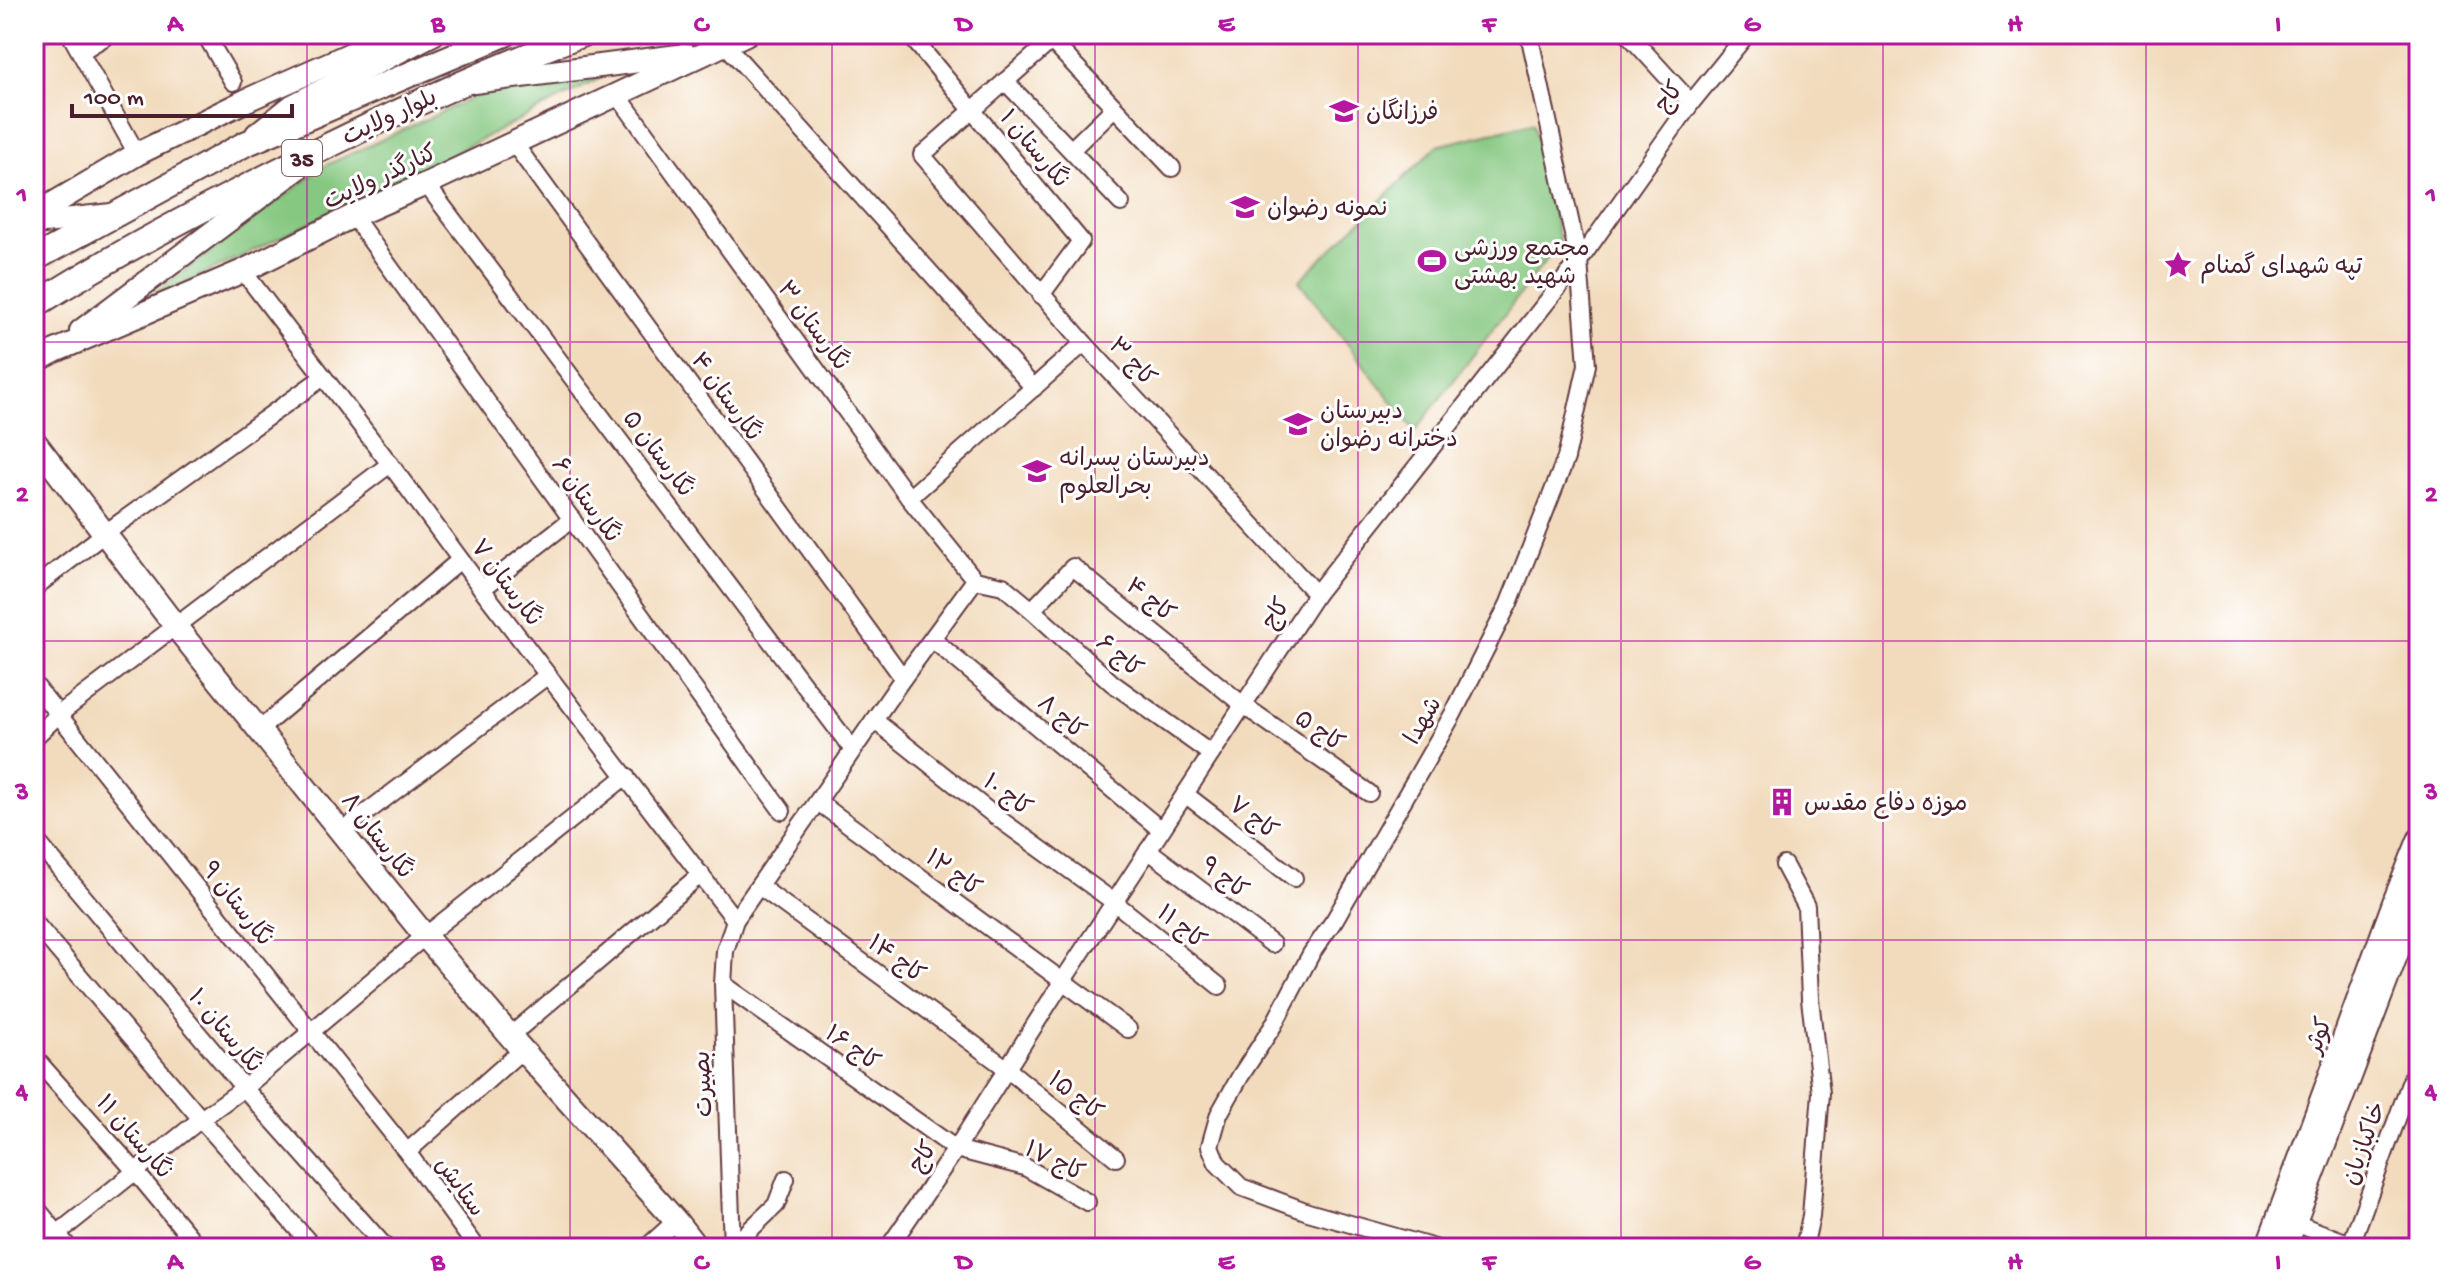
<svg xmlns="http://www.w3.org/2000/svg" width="2453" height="1282" viewBox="0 0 2453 1282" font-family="'Gochi Hand','Playpen Sans Arabic',sans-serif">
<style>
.green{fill:#86c881;stroke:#687456;stroke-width:2}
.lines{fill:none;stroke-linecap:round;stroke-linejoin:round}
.street-casing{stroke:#633b41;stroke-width:20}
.secondary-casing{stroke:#633b41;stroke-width:26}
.primary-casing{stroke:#633b41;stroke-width:28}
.street{stroke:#fff;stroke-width:16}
.secondary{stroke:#fff;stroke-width:22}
.primary{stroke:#fff;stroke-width:24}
.grid{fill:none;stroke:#b5179e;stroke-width:2;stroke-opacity:0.55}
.labels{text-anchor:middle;stroke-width:6;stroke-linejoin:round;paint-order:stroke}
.shield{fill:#fff;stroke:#80626b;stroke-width:2}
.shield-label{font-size:22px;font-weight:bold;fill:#4a1f2b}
.street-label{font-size:24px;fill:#4a1f2b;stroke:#fff}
.poi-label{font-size:24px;fill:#4a1f2b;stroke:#fff;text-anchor:start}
.neatline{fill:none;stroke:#b5179e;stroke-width:3}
.grid-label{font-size:26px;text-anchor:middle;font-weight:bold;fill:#b5179e}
</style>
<rect width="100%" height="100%" fill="#fff"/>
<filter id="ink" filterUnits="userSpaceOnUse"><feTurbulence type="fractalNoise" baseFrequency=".0125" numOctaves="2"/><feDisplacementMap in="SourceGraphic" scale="16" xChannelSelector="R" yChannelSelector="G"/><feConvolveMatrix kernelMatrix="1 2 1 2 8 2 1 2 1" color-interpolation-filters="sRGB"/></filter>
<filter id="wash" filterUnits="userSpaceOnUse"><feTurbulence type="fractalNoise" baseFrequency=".006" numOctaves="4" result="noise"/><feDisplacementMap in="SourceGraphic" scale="32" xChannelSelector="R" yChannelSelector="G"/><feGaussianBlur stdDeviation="1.8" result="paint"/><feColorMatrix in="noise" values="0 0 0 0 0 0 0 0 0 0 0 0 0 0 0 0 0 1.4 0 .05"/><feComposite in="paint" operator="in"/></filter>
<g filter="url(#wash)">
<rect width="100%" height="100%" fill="#f2dbbd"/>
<g class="green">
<path d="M624,66L437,162L138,306L326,165L490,90Z"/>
<path d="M1533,123L1560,242L1415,431L1299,281L1437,146Z"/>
</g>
</g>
<g filter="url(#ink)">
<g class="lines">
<defs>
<g id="street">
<path d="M70,34L137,154"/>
<path d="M205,34L233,82"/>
<path d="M909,34L1081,241L1041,295"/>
<path d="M1045,34L1172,168"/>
<path d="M1628,34L1691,103"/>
<path d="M1051,41L922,155L1084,343L1316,594"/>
<path d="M725,44L1034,388"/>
<path d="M80,52L110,34"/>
<path d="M1005,81L1121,203"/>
<path d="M617,94L909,498L975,580"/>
<path d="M513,142L903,678"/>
<path d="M1071,150L1114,108"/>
<path d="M426,184L853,750"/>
<path d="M353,216L782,811"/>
<path d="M243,271L390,464L482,589L735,920"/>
<path d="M909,498L1084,343"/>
<path d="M34,588L104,534L322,378"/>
<path d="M482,589L572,519"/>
<path d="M1032,610L1073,567L1243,705L1369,793"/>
<path d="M932,639L1161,830"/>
<path d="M34,684L407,1152L477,1248"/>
<path d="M874,720L995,816L1114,902L1219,986"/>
<path d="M260,729L460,560"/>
<path d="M34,738L58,715L390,464"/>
<path d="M1185,794L1294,878"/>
<path d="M818,802L1128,1029"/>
<path d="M342,831L548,675"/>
<path d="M34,838L244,1088L386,1248"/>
<path d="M1148,850L1272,944"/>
<path d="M1784,865L1806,906L1810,999L1821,1093L1811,1216L1804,1248"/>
<path d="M759,886L1006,1068L1116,1158"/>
<path d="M34,922L201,1119L314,1248"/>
<path d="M723,984L956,1149L1025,1167L1087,1202"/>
<path d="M34,1057L135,1171L199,1248"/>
<path d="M407,1152L522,1050L510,1036L701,874"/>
<path d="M34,1205L69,1248"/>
<path d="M2295,1223L2361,1248"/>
<path d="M2351,1244L2419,1059"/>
<path d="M34,1247L57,1234L201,1119L244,1088L425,936L626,776"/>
<path d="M732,1247L776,1205L786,1179"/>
<path d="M646,1248L676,1221"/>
<path d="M732,1248L723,984L725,951L735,920L903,678L975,580L1003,586L1032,610L1112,683L1211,754"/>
<path d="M885,1248L891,1244L956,1149L1062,982L1316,594L1579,261L1691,103L1747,34"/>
<path d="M1435,1248L1308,1212L1241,1187L1217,1163L1210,1146L1219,1114L1241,1075L1273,1026L1311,954L1335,919L1453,714L1509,603L1566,458L1587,365L1579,261L1529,34"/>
</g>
<g id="secondary">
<path d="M474,82L686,55"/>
<path d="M257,134L292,106L433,34"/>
<path d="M34,215L137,154L247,100L395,34"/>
<path d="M34,223L112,215"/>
<path d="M81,331L297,169"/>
<path d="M34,362L55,351L243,271L353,216L426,184L746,34"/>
<path d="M34,441L176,627L425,936L517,1044L676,1221L697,1248"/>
<path d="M2267,1248L2396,897L2419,840"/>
<path d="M2285,1248L2419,895"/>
</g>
<g id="primary">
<path d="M34,259L245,144L505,34"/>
<path d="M34,306C105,260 181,220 256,182C363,127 471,76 583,34"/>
</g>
</defs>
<use href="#street" class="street-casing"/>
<use href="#secondary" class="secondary-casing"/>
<use href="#primary" class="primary-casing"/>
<use href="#street" class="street"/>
<use href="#secondary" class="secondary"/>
<use href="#primary" class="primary"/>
</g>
</g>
<path class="grid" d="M307,34V1248M570,34V1248M832,34V1248M1095,34V1248M1358,34V1248M1621,34V1248M1883,34V1248M2146,34V1248M34,342H2419M34,641H2419M34,940H2419"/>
<defs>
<symbol id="school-bare" viewBox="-9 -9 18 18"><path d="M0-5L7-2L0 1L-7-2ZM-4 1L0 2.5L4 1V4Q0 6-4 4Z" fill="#b5179e" stroke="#fff" stroke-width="2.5" paint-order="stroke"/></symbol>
<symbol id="stadium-bare" viewBox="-9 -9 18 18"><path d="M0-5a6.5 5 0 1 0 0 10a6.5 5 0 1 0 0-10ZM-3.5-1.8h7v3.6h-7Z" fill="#b5179e" stroke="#fff" stroke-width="2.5" paint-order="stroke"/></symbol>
<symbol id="sight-bare" viewBox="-9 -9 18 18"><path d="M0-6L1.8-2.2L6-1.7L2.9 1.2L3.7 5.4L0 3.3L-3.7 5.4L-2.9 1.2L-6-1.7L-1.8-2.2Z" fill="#b5179e" stroke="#fff" stroke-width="2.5" paint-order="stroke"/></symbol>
<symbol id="building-bare" viewBox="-9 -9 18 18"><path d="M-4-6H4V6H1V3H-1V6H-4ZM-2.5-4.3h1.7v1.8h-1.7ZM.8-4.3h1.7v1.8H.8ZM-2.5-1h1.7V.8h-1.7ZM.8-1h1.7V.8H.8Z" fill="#b5179e" stroke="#fff" stroke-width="2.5" paint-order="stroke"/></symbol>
</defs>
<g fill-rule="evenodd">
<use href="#school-bare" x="1324" y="91" width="40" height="40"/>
<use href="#school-bare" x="1225" y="187" width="40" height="40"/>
<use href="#stadium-bare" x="1412" y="241" width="40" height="40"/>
<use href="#sight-bare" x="2158" y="245" width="40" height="40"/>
<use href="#school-bare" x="1278" y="404" width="40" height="40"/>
<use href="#school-bare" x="1017" y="451" width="40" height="40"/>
<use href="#building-bare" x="1762" y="782" width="40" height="40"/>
</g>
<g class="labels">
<rect class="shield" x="282" y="140" width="40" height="36" rx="6"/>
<g class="shield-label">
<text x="302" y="166">35</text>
</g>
<g class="street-label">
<text transform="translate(1668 96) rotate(-53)" y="8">کاج</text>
<text transform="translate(389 116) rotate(-25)" y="8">بلوار ولایت</text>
<text transform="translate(1035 148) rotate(50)" y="8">نگارستان ۱</text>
<text transform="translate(380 176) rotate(-25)" y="8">کنارگذر ولایت</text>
<text transform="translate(814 325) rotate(54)" y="8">نگارستان ۳</text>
<text transform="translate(1133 361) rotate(47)" y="8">کاج ۳</text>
<text transform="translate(727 396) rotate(54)" y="8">نگارستان ۴</text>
<text transform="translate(659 453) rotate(53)" y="8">نگارستان ۵</text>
<text transform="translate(587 499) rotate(54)" y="8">نگارستان ۶</text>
<text transform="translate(507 582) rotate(53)" y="8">نگارستان ۷</text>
<text transform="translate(1151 599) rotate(39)" y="8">کاج ۴</text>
<text transform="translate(1275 613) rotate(-57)" y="8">کاج</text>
<text transform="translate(1120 655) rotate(40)" y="8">کاج ۶</text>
<text transform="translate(1062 716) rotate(40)" y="8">کاج ۸</text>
<text transform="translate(1422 720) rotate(-60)" y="8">شهدا</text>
<text transform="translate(1320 730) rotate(35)" y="8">کاج ۵</text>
<text transform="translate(1008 794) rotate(37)" y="8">کاج ۱۰</text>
<text transform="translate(1254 817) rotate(37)" y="8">کاج ۷</text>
<text transform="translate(378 835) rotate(52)" y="8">نگارستان ۸</text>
<text transform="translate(954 872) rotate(36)" y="8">کاج ۱۲</text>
<text transform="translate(1225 877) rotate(37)" y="8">کاج ۹</text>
<text transform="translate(238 903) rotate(52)" y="8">نگارستان ۹</text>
<text transform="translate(1182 926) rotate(39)" y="8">کاج ۱۱</text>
<text transform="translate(897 958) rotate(36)" y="8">کاج ۱۴</text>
<text transform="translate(226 1030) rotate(50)" y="8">نگارستان ۱۰</text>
<text transform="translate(2318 1035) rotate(-70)" y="8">کوثر</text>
<text transform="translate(853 1047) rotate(35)" y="8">کاج ۱۶</text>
<text transform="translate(702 1084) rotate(-92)" y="8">بصیرت</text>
<text transform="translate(1076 1095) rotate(39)" y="8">کاج ۱۵</text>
<text transform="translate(135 1136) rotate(49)" y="8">نگارستان ۱۱</text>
<text transform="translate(2363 1143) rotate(-70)" y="8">خاکبازیان</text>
<text transform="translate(922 1156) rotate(-56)" y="8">کاج</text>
<text transform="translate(1055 1160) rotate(26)" y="8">کاج ۱۷</text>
<text transform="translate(461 1186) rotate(54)" y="8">ستایش</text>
</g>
<g class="poi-label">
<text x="1366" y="119">فرزانگان</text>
<text x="1267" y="215">نمونه رضوان</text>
<text x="1454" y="255">مجتمع ورزشی<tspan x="1454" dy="28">شهید بهشتی</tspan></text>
<text x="2200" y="273">تپه شهدای گمنام</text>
<text x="1320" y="418">دبیرستان<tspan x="1320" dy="28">دخترانه رضوان</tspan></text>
<text x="1059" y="465">دبیرستان پسرانه<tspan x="1059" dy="28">بحرالعلوم</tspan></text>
<text x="1804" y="810">موزه دفاع مقدس</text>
</g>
</g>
<rect width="2453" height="1282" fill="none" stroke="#fff" stroke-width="88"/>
<path d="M72 104v12h220v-12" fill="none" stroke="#4a1f2b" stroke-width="4"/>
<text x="84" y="104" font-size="24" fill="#4a1f2b" stroke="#ffffff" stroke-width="6" paint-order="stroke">100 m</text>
<rect x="44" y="44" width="2365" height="1194" class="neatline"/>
<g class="grid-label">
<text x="175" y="31">A</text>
<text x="438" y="31">B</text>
<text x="701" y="31">C</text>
<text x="964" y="31">D</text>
<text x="1226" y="31">E</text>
<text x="1489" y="31">F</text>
<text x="1752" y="31">G</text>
<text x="2015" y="31">H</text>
<text x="2278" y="31">I</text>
<text x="22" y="202">1</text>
<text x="2431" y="202">1</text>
<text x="22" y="501">2</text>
<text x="2431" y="501">2</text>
<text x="22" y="799">3</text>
<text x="2431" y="799">3</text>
<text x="22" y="1098">4</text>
<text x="2431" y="1098">4</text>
<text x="175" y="1269">A</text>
<text x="438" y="1269">B</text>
<text x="701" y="1269">C</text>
<text x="964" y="1269">D</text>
<text x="1226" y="1269">E</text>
<text x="1489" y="1269">F</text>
<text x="1752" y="1269">G</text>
<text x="2015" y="1269">H</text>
<text x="2278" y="1269">I</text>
</g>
</svg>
